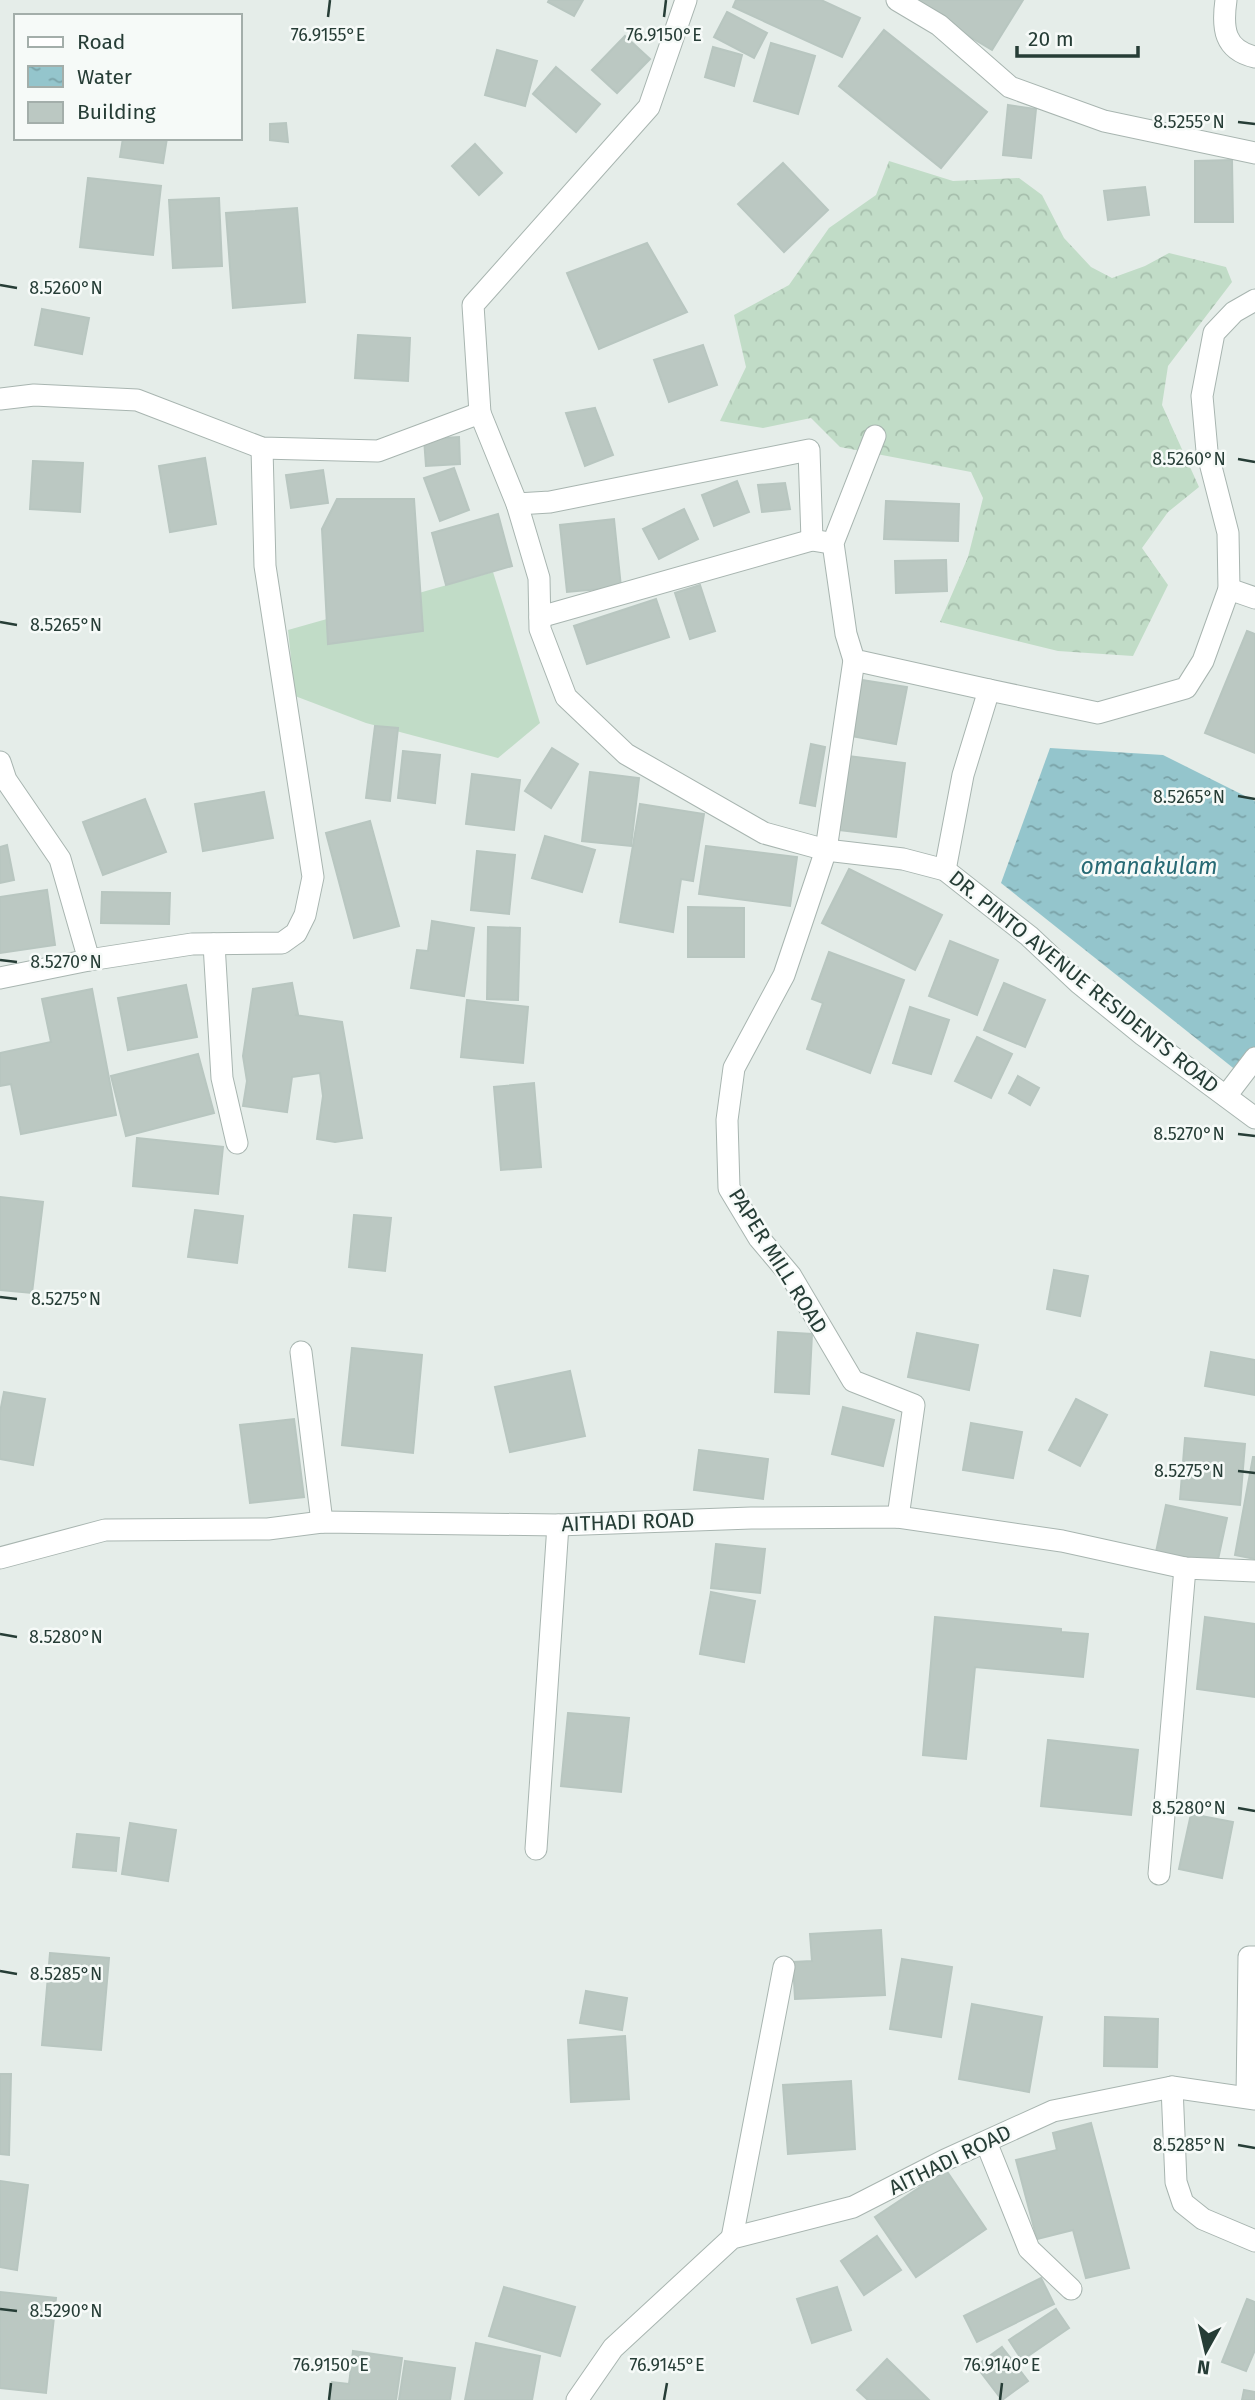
<svg xmlns="http://www.w3.org/2000/svg" width="1255" height="2400" viewBox="0 0 1255 2400" font-family="'Fira Sans',sans-serif">
<style>
.grass{fill:#c1dcc7}
.forest{fill:url(#forest-crowns)}
.water{fill:url(#water-ripples)}
.building{fill:#bbc8c2;stroke:#b8c6c0;stroke-width:2}
.lines{fill:none;stroke-linecap:round;stroke-linejoin:round}
.minor-casing{stroke:#a8b5b0;stroke-width:23}
.minor{stroke:#fff;stroke-width:21}
.ticks{fill:none;stroke:#263d36;stroke-width:2.5}
.labels{text-anchor:middle;stroke-width:5;stroke-linejoin:round;paint-order:stroke}
.street-label{font-size:21px;fill:#263d36;stroke:#f6faf8}
.water-label{font-size:23px;font-style:italic;fill:#266974;stroke:#f6faf8}
.ticks-label{font-size:18px;text-anchor:middle;fill:#263d36;stroke:#f6faf8;stroke-width:5;stroke-linejoin:round;paint-order:stroke}
</style>
<defs>
<pattern id="forest-crowns" width="20" height="18" patternUnits="userSpaceOnUse" patternTransform="scale(1.75)"><rect width="20" height="18" fill="#c1dcc7"/><path d="M2 6a3 3 0 1 1 6 0M12 15a3 3 0 1 1 6 0" fill="none" stroke="#a6beac"/></pattern>
<pattern id="water-ripples" width="26" height="14" patternUnits="userSpaceOnUse" patternTransform="scale(1.75)"><rect width="26" height="14" fill="#94c5cc"/><path d="M2 4q2-2 4 0t4 0M15 11q2-2 4 0t4 0" fill="none" stroke="#79a1a6"/></pattern>
</defs>
<rect width="100%" height="100%" fill="#e5ede9"/>
<path class="grass" d="M493,572L540,723L498,758L366,723L295,696L288,630Z"/>
<path class="forest" d="M889,161L953,181L1019,178L1042,195L1064,238L1091,267L1112,278L1145,266L1169,253L1226,267L1232,282L1168,366L1162,405L1199,487L1168,512L1142,548L1168,585L1133,656L1058,651L940,622L968,557L983,498L971,472L840,447L811,418L763,428L720,421L746,367L734,315L789,285L829,228L876,195Z"/>
<path class="water" d="M1050,748L1163,755L1255,801V1060L1242,1075L1001,883Z"/>
<g class="building">
<path d="M549,0H583L574,16L548,2Z"/>
<path d="M736,0H821L860,18L842,57L733,7Z"/>
<path d="M917,0H1023L992,50L915,4Z"/>
<path d="M727,12L767,33L754,58L714,37Z"/>
<path d="M884,30L987,112L941,168L839,86Z"/>
<path d="M625,36L650,59L617,93L592,70Z"/>
<path d="M771,43L815,56L798,114L754,101Z"/>
<path d="M713,47L742,55L734,86L705,77Z"/>
<path d="M497,50L537,61L525,106L485,95Z"/>
<path d="M556,67L600,104L576,132L533,94Z"/>
<path d="M1008,105L1036,109L1031,158L1003,155Z"/>
<path d="M286,123L288,142L270,140V124Z"/>
<path d="M123,138H167L163,163L120,157Z"/>
<path d="M475,144L502,173L479,195L452,166Z"/>
<path d="M1232,160L1233,222H1195V161Z"/>
<path d="M783,163L828,210L784,252L738,204Z"/>
<path d="M88,178L161,186L153,255L80,247Z"/>
<path d="M1145,187L1149,215L1108,220L1104,191Z"/>
<path d="M219,198L222,266L173,268L169,200Z"/>
<path d="M297,208L305,302L233,308L226,213Z"/>
<path d="M647,243L687,312L599,349L567,273Z"/>
<path d="M42,309L89,318L82,354L35,345Z"/>
<path d="M358,335L410,338L408,381L355,378Z"/>
<path d="M703,345L717,385L669,402L654,360Z"/>
<path d="M595,408L613,455L585,466L566,413Z"/>
<path d="M459,437L460,464L426,466L424,439Z"/>
<path d="M205,458L216,524L170,532L159,466Z"/>
<path d="M33,461L83,463L80,512L30,509Z"/>
<path d="M454,468L469,510L440,521L424,478Z"/>
<path d="M323,470L328,503L291,508L286,475Z"/>
<path d="M737,481L749,512L714,526L702,495Z"/>
<path d="M785,483L790,509L762,512L758,485Z"/>
<path d="M337,499H414L423,631L328,644L322,529Z"/>
<path d="M886,501L959,504L958,541L884,539Z"/>
<path d="M684,509L698,539L659,559L643,529Z"/>
<path d="M498,514L512,566L446,585L432,533Z"/>
<path d="M614,519L621,587L567,592L560,525Z"/>
<path d="M946,560L947,591L896,593L895,561Z"/>
<path d="M700,585L715,631L690,639L675,593Z"/>
<path d="M656,599L669,637L587,664L574,626Z"/>
<path d="M1247,631L1255,634V753L1205,733Z"/>
<path d="M862,680L907,687L896,744L851,736Z"/>
<path d="M375,726L398,728L390,801L366,798Z"/>
<path d="M811,744L825,747L815,806L800,803Z"/>
<path d="M552,748L578,764L551,808L525,791Z"/>
<path d="M403,751L440,755L435,803L398,798Z"/>
<path d="M848,756L905,763L896,837L838,830Z"/>
<path d="M590,772L639,778L631,846L582,841Z"/>
<path d="M472,774L520,780L514,830L466,824Z"/>
<path d="M264,792L273,838L203,851L195,804Z"/>
<path d="M145,799L166,852L103,875L83,822Z"/>
<path d="M640,804L704,814L693,881L681,879L673,932L620,922Z"/>
<path d="M370,821L399,926L354,938L326,833Z"/>
<path d="M545,836L595,850L582,892L532,878Z"/>
<path d="M7,845L14,880L0,883V847Z"/>
<path d="M706,846L797,857L790,906L699,894Z"/>
<path d="M477,851L515,855L509,914L471,910Z"/>
<path d="M849,869L942,915L915,970L822,923Z"/>
<path d="M47,890L55,945L0,953V897Z"/>
<path d="M102,892L170,893L169,924L101,923Z"/>
<path d="M688,907L744,908V957H688Z"/>
<path d="M432,921L474,928L464,996L411,988L417,950L428,951Z"/>
<path d="M488,927L520,928L518,1000L487,999Z"/>
<path d="M950,941L998,960L977,1015L929,996Z"/>
<path d="M829,952L904,980L870,1073L807,1049L823,1003L812,999Z"/>
<path d="M292,983L298,1014L295,1015L342,1022L362,1138L335,1142L317,1139L323,1096L320,1073L292,1077L287,1112L243,1106L247,1081L243,1056L253,989Z"/>
<path d="M1004,983L1045,1000L1025,1047L984,1030Z"/>
<path d="M186,985L197,1037L128,1050L118,998Z"/>
<path d="M92,989L116,1115L21,1134L11,1084L0,1086V1053L51,1042L42,999Z"/>
<path d="M467,1000L528,1007L523,1063L461,1057Z"/>
<path d="M910,1007L949,1020L931,1074L893,1063Z"/>
<path d="M977,1037L1012,1054L991,1098L955,1081Z"/>
<path d="M198,1054L214,1113L126,1136L111,1076Z"/>
<path d="M1018,1076L1039,1088L1030,1105L1009,1093Z"/>
<path d="M534,1083L541,1167L501,1170L494,1087Z"/>
<path d="M137,1138L223,1147L218,1194L133,1186Z"/>
<path d="M0,1197L43,1202L32,1293L0,1290Z"/>
<path d="M195,1210L243,1216L237,1263L188,1257Z"/>
<path d="M354,1215L391,1218L385,1271L349,1267Z"/>
<path d="M1054,1270L1088,1276L1080,1316L1047,1309Z"/>
<path d="M778,1332L812,1334L809,1394L775,1392Z"/>
<path d="M917,1333L978,1345L969,1390L908,1377Z"/>
<path d="M352,1348L422,1355L413,1453L342,1445Z"/>
<path d="M1211,1352L1255,1360V1395L1205,1386Z"/>
<path d="M570,1371L585,1436L510,1452L495,1387Z"/>
<path d="M4,1392L45,1399L33,1465L0,1459V1412Z"/>
<path d="M1076,1399L1107,1415L1080,1466L1049,1450Z"/>
<path d="M843,1407L894,1420L883,1466L832,1454Z"/>
<path d="M294,1419L304,1497L250,1503L240,1425Z"/>
<path d="M971,1423L1022,1432L1013,1478L963,1470Z"/>
<path d="M1185,1438L1245,1444L1240,1505L1180,1499Z"/>
<path d="M699,1450L768,1459L763,1499L694,1490Z"/>
<path d="M1253,1457H1255V1559L1235,1555Z"/>
<path d="M1166,1505L1227,1518L1217,1564L1156,1552Z"/>
<path d="M716,1544L765,1549L760,1593L711,1588Z"/>
<path d="M711,1592L755,1601L744,1662L700,1654Z"/>
<path d="M935,1617L1061,1629V1632L1088,1634L1083,1677L975,1667L966,1759L923,1755Z"/>
<path d="M1205,1617L1255,1624V1697L1197,1689Z"/>
<path d="M568,1713L629,1718L621,1792L561,1786Z"/>
<path d="M1048,1740L1138,1750L1131,1815L1041,1806Z"/>
<path d="M1191,1814L1233,1822L1222,1878L1179,1869Z"/>
<path d="M130,1823L176,1830L168,1881L122,1874Z"/>
<path d="M77,1834L119,1838L116,1871L73,1867Z"/>
<path d="M881,1930L885,1995L795,1999L793,1962L812,1961L810,1934Z"/>
<path d="M50,1953L109,1958L101,2050L42,2045Z"/>
<path d="M902,1959L952,1967L941,2037L890,2029Z"/>
<path d="M586,1991L627,1998L622,2030L580,2023Z"/>
<path d="M972,2004L1042,2017L1029,2092L959,2079Z"/>
<path d="M1105,2017L1158,2019L1157,2067L1104,2066Z"/>
<path d="M625,2036L629,2099L571,2102L568,2040Z"/>
<path d="M0,2074H11L9,2155L0,2154Z"/>
<path d="M851,2081L855,2149L788,2154L783,2085Z"/>
<path d="M1091,2123L1129,2268L1086,2278L1073,2230L1037,2239L1016,2160L1057,2150L1053,2133Z"/>
<path d="M946,2170L986,2229L916,2277L875,2217Z"/>
<path d="M0,2181L28,2185L17,2270L0,2267Z"/>
<path d="M877,2236L901,2270L864,2295L841,2261Z"/>
<path d="M1041,2278L1054,2304L977,2342L964,2316Z"/>
<path d="M504,2287L575,2307L560,2356L489,2336Z"/>
<path d="M837,2287L851,2330L812,2343L797,2299Z"/>
<path d="M0,2292L56,2298L46,2393L0,2388Z"/>
<path d="M1247,2299L1255,2302V2350L1246,2371L1222,2362Z"/>
<path d="M1056,2309L1069,2328L1022,2360L1009,2340Z"/>
<path d="M476,2343L540,2356L532,2400H465Z"/>
<path d="M1002,2347L1028,2381L1002,2400L976,2366Z"/>
<path d="M353,2351L402,2358L396,2400H330L332,2382L349,2384Z"/>
<path d="M887,2359L929,2400H868L857,2390Z"/>
<path d="M405,2361L455,2368L450,2400H399Z"/>
<path d="M1244,2390L1255,2392V2400H1242Z"/>
</g>
<g class="lines">
<defs>
<g id="minor">
<path d="M897,0L939,25L1010,87L1104,121L1255,153"/>
<path d="M1226,0C1222,28 1224,50 1255,57"/>
<path d="M0,399L34,395L137,400L262,448L378,451L480,413L473,305L649,107L686,0"/>
<path d="M480,413L517,504L539,578L540,629L566,697L626,754L764,833L826,850L903,859L945,870L1029,936L1079,983L1143,1035L1255,1118"/>
<path d="M875,436L833,543L846,634L854,660L989,690"/>
<path d="M517,504L550,502L809,450L812,540"/>
<path d="M1229,589L1255,598"/>
<path d="M540,617L812,540L824,542"/>
<path d="M854,660L826,850L784,975L734,1068L727,1120L729,1188L759,1238L791,1276L853,1381L914,1405L898,1517"/>
<path d="M0,762L6,780L60,859L89,960"/>
<path d="M945,870L963,775L989,690L1098,713L1186,688L1203,661L1229,589L1228,533L1207,451L1202,396L1214,333L1234,312L1255,300"/>
<path d="M214,944L222,1078L237,1143"/>
<path d="M0,978L89,960L192,944L282,943L296,933L305,915L313,877L265,566L262,448"/>
<path d="M1226,1096L1255,1058"/>
<path d="M301,1352L322,1522"/>
<path d="M0,1558L105,1530L268,1529L322,1522L558,1525L751,1518L898,1517L1062,1541L1185,1568L1255,1571"/>
<path d="M536,1849L558,1525"/>
<path d="M1159,1874L1185,1568"/>
<path d="M1172,2087L1176,2182L1183,2203L1203,2219L1255,2241"/>
<path d="M1247,2097L1249,1957H1255"/>
<path d="M986,2142L1029,2249L1071,2289"/>
<path d="M732,2238L784,1967"/>
<path d="M577,2400L613,2348L732,2238L853,2207L945,2160L1053,2111L1172,2087L1255,2099"/>
</g>
</defs>
<use href="#minor" class="minor-casing"/>
<use href="#minor" class="minor"/>
</g>
<path class="ticks" d="M328,17L330,0M664,17L666,0M1238,122L1255,124M0,285L17,288M1238,459L1255,462M0,622L17,625M1238,796L1255,799M0,960L17,962M1238,1134L1255,1136M0,1297L17,1299M1238,1471L1255,1473M0,1634L17,1637M1238,1808L1255,1811M0,1971L17,1974M1238,2145L1255,2148M0,2309L17,2311M329,2400L331,2383M664,2400L667,2383M1000,2400L1002,2383"/>
<g class="labels">
<g class="street-label">
<text transform="translate(1084 982) rotate(39)" y="7">DR. PINTO AVENUE RESIDENTS ROAD</text>
<text transform="translate(778 1261) rotate(58)" y="7">PAPER MILL ROAD</text>
<text transform="translate(628 1522) rotate(-2)" y="7">AITHADI ROAD</text>
<text transform="translate(950 2160) rotate(-26)" y="7">AITHADI ROAD</text>
</g>
<g class="water-label">
<text x="1149" y="874">omanakulam</text>
</g>
</g>
<g class="ticks-label">
<text x="328" y="41">76.9155°E</text>
<text x="664" y="41">76.9150°E</text>
<text x="1189" y="128">8.5255°N</text>
<text x="66" y="294">8.5260°N</text>
<text x="1189" y="465">8.5260°N</text>
<text x="66" y="631">8.5265°N</text>
<text x="1189" y="803">8.5265°N</text>
<text x="66" y="968">8.5270°N</text>
<text x="1189" y="1140">8.5270°N</text>
<text x="66" y="1305">8.5275°N</text>
<text x="1189" y="1477">8.5275°N</text>
<text x="66" y="1643">8.5280°N</text>
<text x="1189" y="1814">8.5280°N</text>
<text x="66" y="1980">8.5285°N</text>
<text x="1189" y="2151">8.5285°N</text>
<text x="66" y="2317">8.5290°N</text>
<text x="331" y="2371">76.9150°E</text>
<text x="667" y="2371">76.9145°E</text>
<text x="1002" y="2371">76.9140°E</text>
</g>
<rect x="14" y="14" width="228" height="126" fill="#f6faf8" stroke="#a3aeaa" stroke-width="2"/>
<rect x="28" y="37" width="35" height="10" fill="#ffffff" stroke="#a3aeaa" stroke-width="2"/>
<text x="77" y="49" font-size="21" fill="#263d36">Road</text>
<rect x="28" y="66" width="35" height="21" fill="url(#water-ripples)" stroke="#a3aeaa" stroke-width="2"/>
<text x="77" y="84" font-size="21" fill="#263d36">Water</text>
<rect x="28" y="102" width="35" height="21" fill="#bbc8c2" stroke="#a3aeaa" stroke-width="2"/>
<text x="77" y="119" font-size="21" fill="#263d36">Building</text>
<g transform="translate(1206 2351) rotate(188)" stroke="#f6faf8" stroke-width="5" paint-order="stroke">
<path d="M0-5L12 26L0 18L-12 26Z" fill="#263d36"/>
<text y="-10" font-size="19" font-weight="bold" text-anchor="middle" fill="#263d36">N</text>
</g>
<path d="M1017 46v10h121v-10" fill="none" stroke="#263d36" stroke-width="3.5"/>
<text x="1028" y="46" font-size="21" fill="#263d36" stroke="#f6faf8" stroke-width="5" paint-order="stroke">20 m</text>
</svg>
